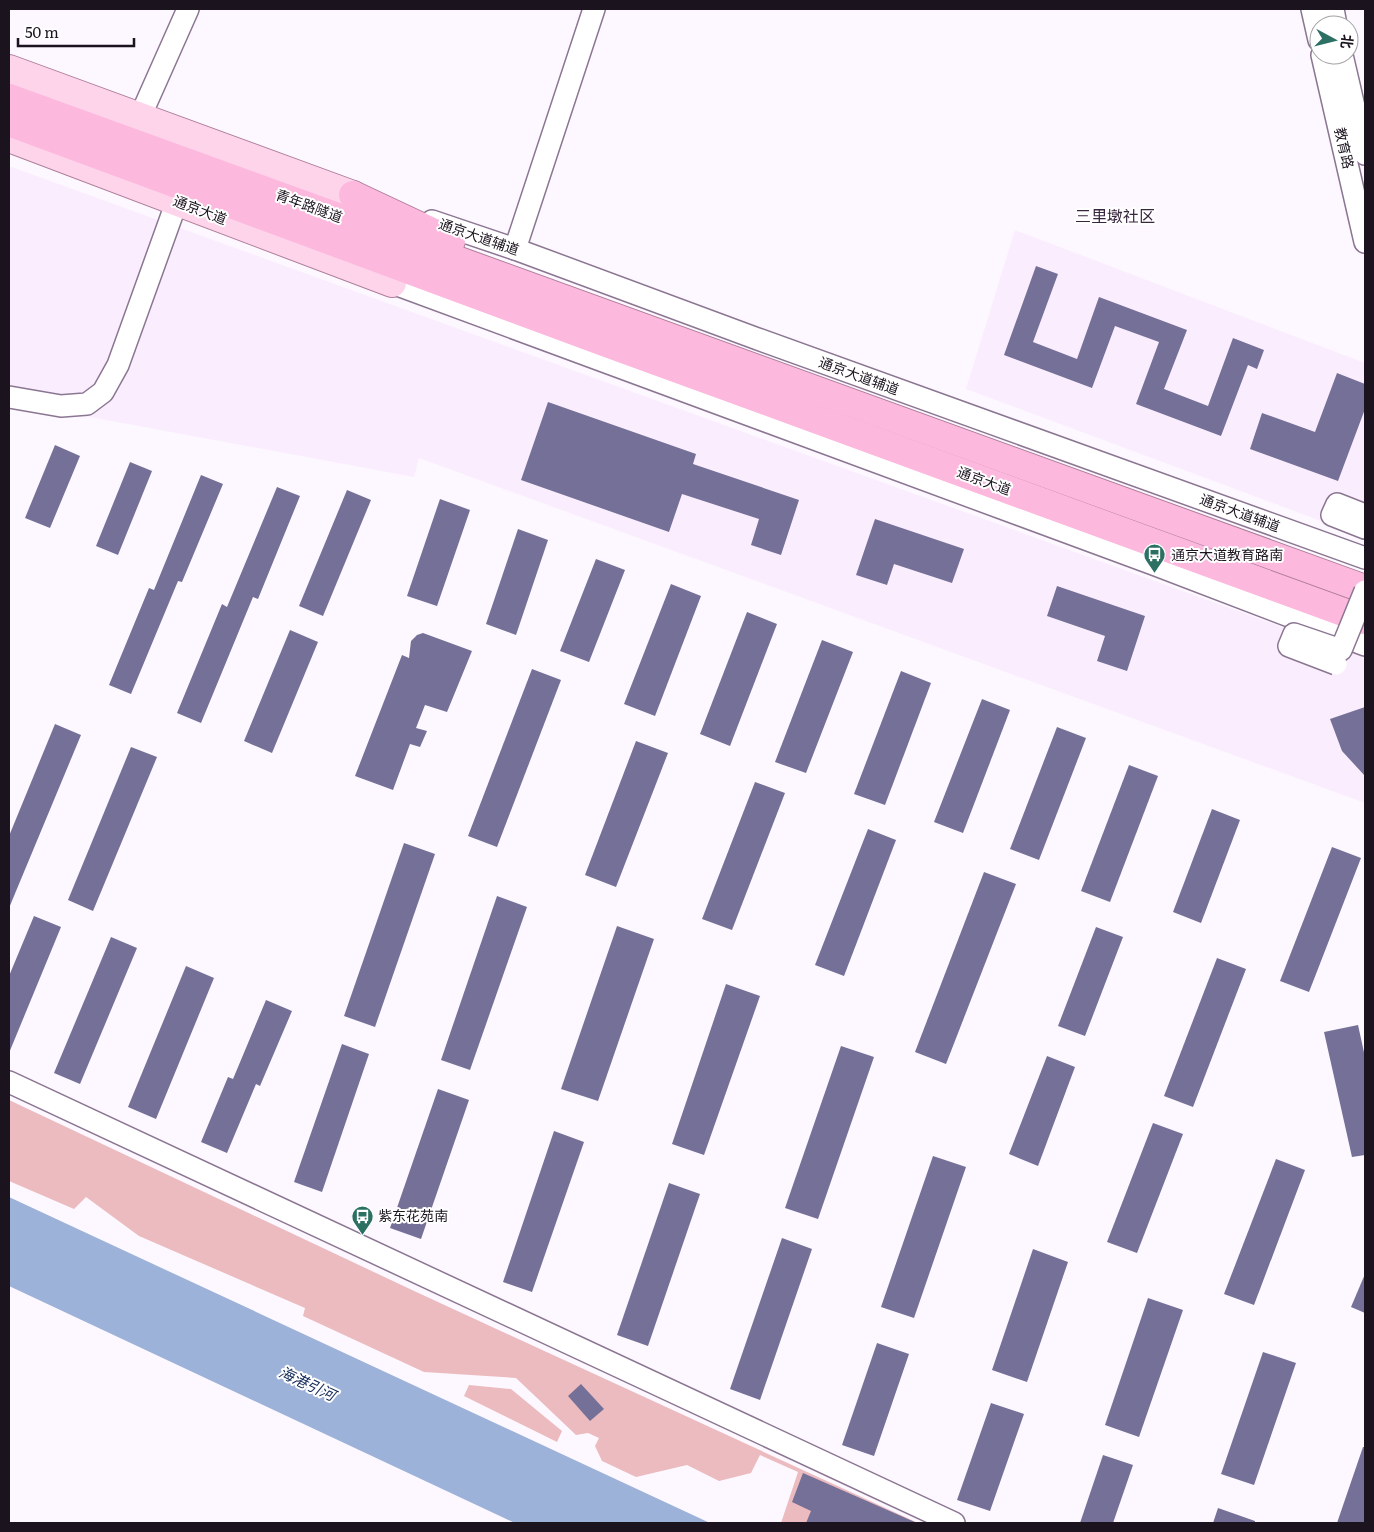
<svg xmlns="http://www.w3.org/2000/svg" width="1374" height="1532" viewBox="0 0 1374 1532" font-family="Literata,'Noto Sans SC',serif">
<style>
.built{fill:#faeefe}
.green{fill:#ebbbbf}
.water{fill:#9db2d8}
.building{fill:#757097}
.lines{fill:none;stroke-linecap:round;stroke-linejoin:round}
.minor-casing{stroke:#8b7692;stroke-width:24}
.major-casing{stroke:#ae7e9b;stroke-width:30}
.highway-casing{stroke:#ae7e9b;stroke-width:30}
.minor{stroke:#fff;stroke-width:21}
.major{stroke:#fed4eb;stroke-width:28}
.highway{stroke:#fdb8de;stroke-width:28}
.minor-bridge-casing{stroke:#8b7692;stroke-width:24;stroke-linecap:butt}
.minor-bridge{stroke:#fff;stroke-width:21}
.labels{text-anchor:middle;stroke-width:4;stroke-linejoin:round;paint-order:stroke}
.street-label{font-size:14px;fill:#1b131e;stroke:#fff}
.poi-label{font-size:14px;fill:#1b131e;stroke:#fff;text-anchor:start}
.water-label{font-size:15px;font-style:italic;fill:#132a59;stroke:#fff}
.quarter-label{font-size:16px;fill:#38263e;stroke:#fff}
</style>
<rect width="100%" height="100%" fill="#fdf8ff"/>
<g class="built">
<path d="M9,166L1365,657V803L419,458L414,477L9,402Z"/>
<path d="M1015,230L1365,363V533L1356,534L966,389Z"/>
</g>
<g class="green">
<path d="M9,1100L412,1290L918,1523H781L798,1472L760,1455L751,1473L719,1481L687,1465L636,1477L602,1461L595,1446L599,1438L588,1433L576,1435L516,1378L424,1372L303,1316L305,1308L139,1236L86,1197L74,1209L9,1181Z"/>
<path d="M469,1385L511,1389L562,1431L557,1442L464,1396Z"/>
</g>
<path class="water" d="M9,1197L710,1523H515L9,1286Z"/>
<g class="building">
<path d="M1036,266L1058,274L1033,342L1077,359L1099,297L1187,330L1164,389L1208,406L1233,338L1264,350L1257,369L1248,365L1221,436L1136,404L1159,342L1115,326L1092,388L1004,355Z"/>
<path d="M1337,373L1365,384V409L1338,481L1250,449L1262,413L1315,432Z"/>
<path d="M548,402L696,454L693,464L799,500L781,555L751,545L759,519L682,494L669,532L521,480Z"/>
<path d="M55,445L80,456L50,528L25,518Z"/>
<path d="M130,462L152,471L118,555L96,546Z"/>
<path d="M201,475L223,484L182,582L178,581L131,694L109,685L149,588L154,590Z"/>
<path d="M277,487L300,496L258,599L253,597L201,723L177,713L222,604L227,607Z"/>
<path d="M347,490L371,500L323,616L299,606Z"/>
<path d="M440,499L470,510L437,606L407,596Z"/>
<path d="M875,519L964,549L952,583L894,564L887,585L856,575Z"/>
<path d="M518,529L548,540L516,635L486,624Z"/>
<path d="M596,559L625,570L589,662L560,651Z"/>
<path d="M671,584L701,596L655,716L624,704Z"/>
<path d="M1057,586L1145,616L1127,671L1097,661L1105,636L1047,616Z"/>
<path d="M747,612L777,624L730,746L700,734Z"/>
<path d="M290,630L318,642L272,753L244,741Z"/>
<path d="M423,633L472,651L447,712L425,705L416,728L427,731L420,747L410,744L393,790L355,776L402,655L409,658L411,641L417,635Z"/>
<path d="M822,640L853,652L806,773L775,762Z"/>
<path d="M532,669L561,680L497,847L468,836Z"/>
<path d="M901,671L931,683L885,805L854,794Z"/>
<path d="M982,699L1010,710L963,833L934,822Z"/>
<path d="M1365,707V776L1342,751L1330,719Z"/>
<path d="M55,724L81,735L9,908V836Z"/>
<path d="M1057,727L1086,738L1039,860L1010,849Z"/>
<path d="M636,741L668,753L616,887L585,875Z"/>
<path d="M131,747L157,757L93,911L68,900Z"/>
<path d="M1129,765L1158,776L1110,902L1081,891Z"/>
<path d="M755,782L785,793L732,930L702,919Z"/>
<path d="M1212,809L1240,820L1201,923L1173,912Z"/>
<path d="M868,829L896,840L844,976L815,965Z"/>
<path d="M404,843L435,854L375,1027L344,1016Z"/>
<path d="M1332,847L1361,858L1309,992L1280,981Z"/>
<path d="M984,872L1016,884L946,1064L915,1052Z"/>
<path d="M497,896L527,907L470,1070L441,1060Z"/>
<path d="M34,916L61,927L9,1053V976Z"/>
<path d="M617,926L654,939L598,1101L561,1089Z"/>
<path d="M1096,927L1123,937L1085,1036L1058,1026Z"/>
<path d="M111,937L137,948L80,1084L54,1073Z"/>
<path d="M1217,958L1246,969L1193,1107L1164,1096Z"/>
<path d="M186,966L214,978L156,1119L128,1107Z"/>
<path d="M726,984L760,996L704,1155L672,1144Z"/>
<path d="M266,1000L292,1011L260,1086L256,1084L227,1153L201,1142L228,1077L233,1079Z"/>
<path d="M1358,1025L1365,1057V1155L1352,1157L1324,1032Z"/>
<path d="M342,1044L369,1054L322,1192L294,1182Z"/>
<path d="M841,1046L874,1057L818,1219L785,1208Z"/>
<path d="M1047,1056L1075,1067L1038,1166L1009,1154Z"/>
<path d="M438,1089L469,1100L421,1239L390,1228Z"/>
<path d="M1153,1123L1183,1134L1137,1253L1107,1242Z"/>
<path d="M554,1131L584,1142L532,1292L503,1282Z"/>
<path d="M933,1156L966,1167L914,1318L881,1307Z"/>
<path d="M1276,1159L1305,1170L1254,1305L1224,1294Z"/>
<path d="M669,1183L700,1194L648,1346L617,1335Z"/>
<path d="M782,1238L812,1249L760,1400L730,1389Z"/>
<path d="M1033,1249L1068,1262L1027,1382L992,1370Z"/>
<path d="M1365,1274V1313L1351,1307Z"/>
<path d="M1148,1298L1183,1310L1139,1437L1105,1425Z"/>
<path d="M877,1343L909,1354L874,1456L842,1445Z"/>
<path d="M1263,1352L1296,1363L1254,1485L1221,1474Z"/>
<path d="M581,1384L604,1409L590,1421L568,1396Z"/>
<path d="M991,1403L1024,1414L990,1511L957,1500Z"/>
<path d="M1363,1447H1365V1523H1337Z"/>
<path d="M1103,1455L1133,1465L1113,1523H1080Z"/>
<path d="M803,1473L917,1523H806L811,1511L792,1502Z"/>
<path d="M1218,1508L1255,1521V1523H1213Z"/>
</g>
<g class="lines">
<defs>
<g id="minor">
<path d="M1312,9L1319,40"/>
<path d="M1333,9L1336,25"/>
<path d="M1322,55L1365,242"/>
<path d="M1342,55L1365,154"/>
<path d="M140,117L188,9"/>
<path d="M432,221L515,249L755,338L1365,558"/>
<path d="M515,249L594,9"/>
<path d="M392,283L1153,564L1365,645"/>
<path d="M9,397L61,406L87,404L103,392L118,365L177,201"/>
<path d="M1365,515L1337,504L1332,515L1365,528"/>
<path d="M9,1082L954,1523"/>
</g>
<g id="major">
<path d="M9,69L353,195"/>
<path d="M9,138L392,283"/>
</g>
<g id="highway">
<path d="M9,98L1365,589"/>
<path d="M9,122L604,342L1365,620"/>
<path d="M353,195L451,241"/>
</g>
</defs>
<use href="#minor" class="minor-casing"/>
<use href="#major" class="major-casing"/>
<use href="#highway" class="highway-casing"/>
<use href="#minor" class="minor"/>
<use href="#major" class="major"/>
<use href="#highway" class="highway"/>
<defs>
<path id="minor-bridge" d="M1336,664L1289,646L1294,634L1341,650L1365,591"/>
</defs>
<use href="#minor-bridge" class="minor-bridge-casing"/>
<use href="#minor-bridge" class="minor-bridge"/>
</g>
<defs>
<symbol id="bus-pin" viewBox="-11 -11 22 30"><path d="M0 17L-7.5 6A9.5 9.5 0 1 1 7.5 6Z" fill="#2b7063" stroke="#fff"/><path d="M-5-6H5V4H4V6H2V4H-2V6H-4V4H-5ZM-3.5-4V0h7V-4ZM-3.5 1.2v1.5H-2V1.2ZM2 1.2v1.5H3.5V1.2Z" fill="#fff"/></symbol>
</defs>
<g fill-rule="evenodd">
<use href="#bus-pin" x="1142" y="542" width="25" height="34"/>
<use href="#bus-pin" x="350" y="1204" width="25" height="34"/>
</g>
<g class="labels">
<g class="street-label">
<text transform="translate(1344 148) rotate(77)" y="5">教育路</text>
<text transform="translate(309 206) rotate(20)" y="5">青年路隧道</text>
<text transform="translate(200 210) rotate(21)" y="5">通京大道</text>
<text transform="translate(479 237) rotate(19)" y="5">通京大道辅道</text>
<text transform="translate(859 376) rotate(20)" y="5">通京大道辅道</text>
<text transform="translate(984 481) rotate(20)" y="5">通京大道</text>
<text transform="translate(1240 513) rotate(20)" y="5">通京大道辅道</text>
</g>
<g class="poi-label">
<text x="1171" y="560">通京大道教育路南</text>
<text x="378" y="1221">紫东花苑南</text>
</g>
<g class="water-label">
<text transform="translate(307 1384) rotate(25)" y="5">海港引河</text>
</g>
<g class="quarter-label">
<text x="1115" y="222">三里墩社区</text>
</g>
</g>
<rect width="1374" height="1532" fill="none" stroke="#1b131e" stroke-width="20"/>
<g transform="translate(1334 40) rotate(97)"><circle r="24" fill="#ffffff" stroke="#a4a1a5"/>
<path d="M0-4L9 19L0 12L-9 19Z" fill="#2b7063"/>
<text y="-8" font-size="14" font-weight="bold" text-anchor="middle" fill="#1b131e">北</text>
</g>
<path d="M18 38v8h116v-8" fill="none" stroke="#1b131e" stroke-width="2.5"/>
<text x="25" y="38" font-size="15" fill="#1b131e" stroke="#ffffff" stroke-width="4" paint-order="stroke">50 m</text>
</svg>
